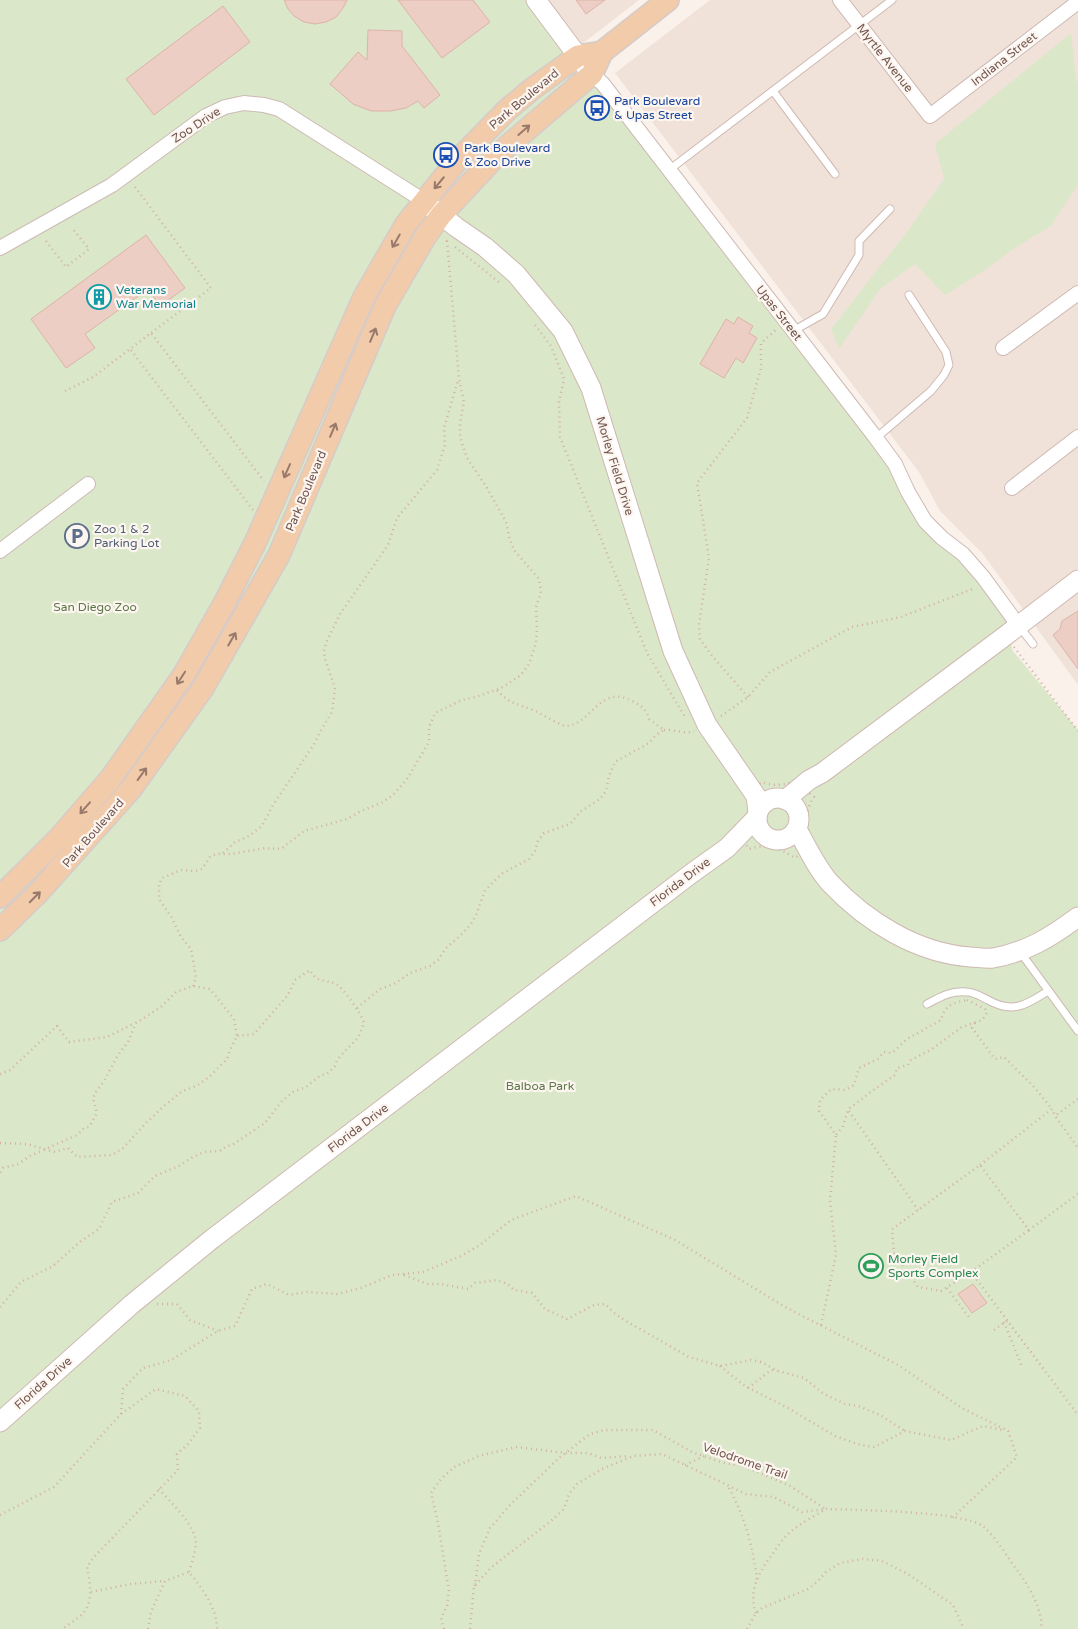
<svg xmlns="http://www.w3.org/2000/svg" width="1078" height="1629" viewBox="0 0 1078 1629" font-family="'Varela Round',sans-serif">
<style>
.residential{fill:#f1e2d9}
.green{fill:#dae7c9}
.building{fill:#edcec4;stroke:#deb2a7}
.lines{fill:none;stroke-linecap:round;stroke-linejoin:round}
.lane-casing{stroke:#cebab4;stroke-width:9}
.street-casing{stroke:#cebab4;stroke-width:16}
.secondary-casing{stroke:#d0b9b2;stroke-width:21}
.primary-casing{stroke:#d5ccca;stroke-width:24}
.path{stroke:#d2b1a7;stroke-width:2.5;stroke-dasharray:1 4;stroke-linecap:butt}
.lane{stroke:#fff;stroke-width:7}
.street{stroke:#fff;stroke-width:14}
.secondary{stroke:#fff;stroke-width:19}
.primary{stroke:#f1cbaa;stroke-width:21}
.oneway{stroke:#98796b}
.labels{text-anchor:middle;stroke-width:4.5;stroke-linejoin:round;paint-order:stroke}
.street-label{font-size:12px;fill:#725650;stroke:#fdf6f0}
.transit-label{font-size:12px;fill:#164399;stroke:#fdf6f0;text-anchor:start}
.culture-label{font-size:12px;fill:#0d838f;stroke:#fdf6f0;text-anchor:start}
.service-label{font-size:12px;fill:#4e5e75;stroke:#fdf6f0;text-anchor:start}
.park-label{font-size:12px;fill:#5e7749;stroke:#fdf6f0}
.leisure-label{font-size:12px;fill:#27864d;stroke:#fdf6f0;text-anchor:start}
</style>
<rect width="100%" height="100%" fill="#faf1ea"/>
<g class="residential">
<path d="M548,0H639L582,44Z"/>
<path d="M710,0H1078V685L983,554L940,511L919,472L615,73Z"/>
</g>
<g class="green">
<path d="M0,0H532L1008,618L1012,650L1078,730V1629H0Z"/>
<path d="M1071,33L1076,80L1078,85V184L1051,226L1013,249L985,270L945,295L915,264L880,289L839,349L831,329L904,236L944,179L935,144Z"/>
</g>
<g class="building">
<path d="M284,0H347L343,8L336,17L326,22L315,24L304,22L294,16L288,9Z"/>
<path d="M398,0H473L490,22L442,58Z"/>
<path d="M576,0H605L586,14Z"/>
<path d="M223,6L250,42L154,115L126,79Z"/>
<path d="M368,30L402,31V46L440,95L424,108L418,101L406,108L390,111H371L353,104L330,84L358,52L367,60Z"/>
<path d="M146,235L185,288L160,306L148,289L85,334L95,348L66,368L31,319Z"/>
<path d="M738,317L753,326L749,333L757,338L743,363L736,358L724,378L700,364L726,319L734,324Z"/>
<path d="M1078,611V669L1053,635L1060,629L1062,621Z"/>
<path d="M973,1284L987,1303L972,1313L958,1294Z"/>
</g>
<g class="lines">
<defs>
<g id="lane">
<path d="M773,91L835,174"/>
<path d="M669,170L892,0"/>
<path d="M793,331L823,314L859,255V241L890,209"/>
<path d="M876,438L931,391L944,375L949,365L946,352L909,295"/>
<path d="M1019,626L1033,644"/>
<path d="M1021,953L1078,1031"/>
<path d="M927,1004C940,997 952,990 967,992C974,992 982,997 988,1000C1013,1014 1026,1005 1048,991"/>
</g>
<g id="street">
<path d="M840,0L930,116L1078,2"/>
<path d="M592,74L603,84L876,438L895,464L908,492L925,521L942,538L963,554L983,577L1018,625"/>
<path d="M0,248L112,185L206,116L225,107L244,103L264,105L279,109L424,201"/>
<path d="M1003,348L1078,293"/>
<path d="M1012,488L1078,437"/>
<path d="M0,551L88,484"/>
</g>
<g id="secondary">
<path d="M536,0L586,67"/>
<path d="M431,207L456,227L485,247L516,274L563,331L591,388L673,651L707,725L756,796L758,812"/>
<circle cx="778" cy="819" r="21"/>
<path d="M785,800L809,780L822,773L1005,636L1078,580"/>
<path d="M797,829C807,847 817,869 831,884C867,922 917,953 970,957C977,957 986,959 993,958C1027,952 1051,937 1078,917"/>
<path d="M0,1422L132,1304L212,1239L692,873L727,848L757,817"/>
</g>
<g id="primary">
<path d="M0,897L59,838L111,778L183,676L224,604L255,543L364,297L406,224L456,162L507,110L532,89L578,56L602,52L668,0"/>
<path d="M0,930L37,894L131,789L203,688L279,555L385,306L425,237L441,215L496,156L592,74L602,52"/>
</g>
</defs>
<use href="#lane" class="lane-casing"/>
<use href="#street" class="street-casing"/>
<use href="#secondary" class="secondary-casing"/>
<use href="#primary" class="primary-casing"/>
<g class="path">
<path d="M135,187L211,288L151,333"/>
<path d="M46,241L66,267L89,249L72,228"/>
<path d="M455,247L500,283"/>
<path d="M535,325L551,346L564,379L559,402L560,437L647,653L685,717"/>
<path d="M65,391L93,377L130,349"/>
<path d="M253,510L130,349L151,333L264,481"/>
<path d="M1014,647L1078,731"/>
<path d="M748,697L713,657L700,639L699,624L709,558L697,483L747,418L761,368V343L777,329"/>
<path d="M721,716L748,697L770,672L852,627L901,617L975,588"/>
<path d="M664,730C674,729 684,735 694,731"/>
<path d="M794,781L814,797C803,813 806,828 813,844L795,858C779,848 768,843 749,849L734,827C748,817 753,811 746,794L762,782C774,786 783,786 794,781Z"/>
<path d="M223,853L235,842L249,836L262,826L273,805L313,746L320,732L332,712L335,688L325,659L324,651L326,643L340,614L388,545L397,518L437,470L445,445L444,428L458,380"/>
<path d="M193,986L196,977L191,949L181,937L172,918L159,899V885L162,878L181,870L196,871L202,869L210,857L216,854H231L266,848L281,849L304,831L347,819L361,811L381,803L393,795L407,779L429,742V727L435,713L462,700L476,697L503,687L521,675L529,664L536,643L537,628L536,607L541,593L539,579L514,550L509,537L506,522L487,488L467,458L460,437V423L464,402L459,379L447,241L449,242"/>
<path d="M967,1000L985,1009L987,1013L982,1020L962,1027L932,1049L911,1060L908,1065L897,1068L895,1075L872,1091L850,1108L847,1113L843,1126L836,1135L819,1111L820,1100L831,1089L845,1090L854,1085L859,1068L878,1059L884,1052L892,1053L907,1039L941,1020C945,1005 952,1003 967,1000Z"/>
<path d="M357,1008L380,989L394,984L410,973L430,966L438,960L446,948L461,935L471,924L476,915L485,891L491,884L503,873L529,859L535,851L538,841L544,833L570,824L580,812L600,799L606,791L609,776L615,762L649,743L656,735L664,730L649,719C647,711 642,706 634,702C599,682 593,725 565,726C554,722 544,715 533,710C517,704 508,703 496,689"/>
<path d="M975,1023L972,1028L995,1059L1004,1057L1035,1088L1052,1109"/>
<path d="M0,1074L10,1070L57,1026L69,1042L107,1037L135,1023"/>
<path d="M1078,1099L1055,1116L1078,1148"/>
<path d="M849,1111L918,1210"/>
<path d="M0,1143L27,1144L55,1152L68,1148L77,1157L112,1155L123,1148L147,1122L163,1107L181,1092L198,1085L209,1077L227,1059L230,1050L237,1036L234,1019L210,989L193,986L176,992L161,1007L136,1023L128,1042L118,1055L104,1081L95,1093L93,1098L97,1113L89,1127L84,1128L77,1135L30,1156L18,1164L3,1168L0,1173"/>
<path d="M980,1165L1052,1109L1055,1116"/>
<path d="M1078,1194L1029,1230L980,1165L892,1229L894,1253L918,1287L941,1291L971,1272L1078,1415"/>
<path d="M971,1272L1029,1230"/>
<path d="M404,1275L427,1284H441L468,1289L475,1283L496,1280L508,1284L514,1290L532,1293L545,1309L567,1319L594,1305L605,1304L614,1313L626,1321L689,1357L720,1366L751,1360L761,1362L778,1371L804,1378L824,1394L845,1404L858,1406L880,1415L905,1431"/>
<path d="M947,1288L969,1317"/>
<path d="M157,1304H177L190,1320L218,1331"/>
<path d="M0,1307L21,1282L53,1266L81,1241L99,1229L112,1202L138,1193L155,1176L179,1166L191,1158L204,1152L220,1151L227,1146L232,1145L265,1123L282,1101L293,1092L306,1087L321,1075L327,1074L335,1066L337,1060L346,1050L358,1038L364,1023C362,1015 343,987 336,984C325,979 316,983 310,970L295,980L288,995L254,1034L237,1036"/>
<path d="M1004,1322L1022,1367"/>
<path d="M821,1325L836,1255L830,1200L836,1135"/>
<path d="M994,1330L1008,1320"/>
<path d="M720,1366L745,1386L788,1408L835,1436L857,1444L874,1447L905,1431L951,1440L983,1426L1003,1430"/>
<path d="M748,1388L771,1370L777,1371"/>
<path d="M121,1414L123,1389L143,1368L171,1360L218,1331L235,1326L252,1289L267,1284L289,1295L307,1292L337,1294L361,1288L392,1275L423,1272L461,1256L480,1245L511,1220L576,1196L675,1240L787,1308L898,1365L962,1408L1008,1431L1017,1457L952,1518"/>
<path d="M685,1465L704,1456"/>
<path d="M729,1488C745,1517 753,1547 757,1580"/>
<path d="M159,1489C170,1501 191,1522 195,1537C198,1547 192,1562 189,1572"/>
<path d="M0,1515L54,1487L121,1414L156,1389L185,1396L199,1411L200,1428L188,1444L177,1454L178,1470L93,1558L87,1567C90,1583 95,1605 79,1617C74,1621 68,1625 62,1629"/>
<path d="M475,1586L479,1554L490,1528L510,1505L559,1458L590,1434L604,1430H653L692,1452L724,1463L743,1466L790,1486L824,1508"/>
<path d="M91,1592L130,1584L165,1581"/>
<path d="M756,1613C747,1590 761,1569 774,1552C778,1546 782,1540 786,1536C797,1525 813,1517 826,1509C854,1510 967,1511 984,1527C997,1539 1009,1559 1019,1573C1029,1585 1044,1614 1041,1629"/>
<path d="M148,1629L151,1612L165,1581L189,1572C202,1588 217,1608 217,1629"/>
<path d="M444,1629L441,1618L447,1606L449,1591L438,1523L431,1493L441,1479L454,1467L479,1456L516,1447L566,1453H588L601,1458L629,1456"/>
<path d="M470,1629L474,1586L493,1566L551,1521L564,1509L569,1494L577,1484L602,1469L633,1456L662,1454L746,1494L774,1497L802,1512L826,1509"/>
<path d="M747,1629L756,1613L762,1608L808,1589L817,1582L826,1572L840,1563L863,1559L882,1561L908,1574L953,1605L964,1629"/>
</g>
<use href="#lane" class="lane"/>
<use href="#street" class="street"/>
<use href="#secondary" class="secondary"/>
<use href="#primary" class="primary"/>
</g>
<defs><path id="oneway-shaft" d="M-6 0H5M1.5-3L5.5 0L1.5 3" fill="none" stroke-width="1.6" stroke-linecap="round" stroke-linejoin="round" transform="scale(1.25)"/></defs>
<g class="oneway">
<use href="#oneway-shaft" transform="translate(524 130) rotate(-41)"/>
<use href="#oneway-shaft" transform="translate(439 183) rotate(130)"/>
<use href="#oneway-shaft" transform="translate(396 241) rotate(120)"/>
<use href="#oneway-shaft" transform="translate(373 335) rotate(-67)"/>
<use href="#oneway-shaft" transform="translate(333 430) rotate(-67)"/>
<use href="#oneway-shaft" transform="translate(287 471) rotate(114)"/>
<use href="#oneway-shaft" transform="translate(232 639) rotate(-60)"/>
<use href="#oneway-shaft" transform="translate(181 678) rotate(123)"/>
<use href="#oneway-shaft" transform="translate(142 774) rotate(-54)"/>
<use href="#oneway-shaft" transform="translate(85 808) rotate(131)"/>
<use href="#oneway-shaft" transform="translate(35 897) rotate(-45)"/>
</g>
<defs>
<symbol id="bus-ring" viewBox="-11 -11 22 22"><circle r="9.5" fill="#fdf6f0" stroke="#1a4fb4" stroke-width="1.5"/><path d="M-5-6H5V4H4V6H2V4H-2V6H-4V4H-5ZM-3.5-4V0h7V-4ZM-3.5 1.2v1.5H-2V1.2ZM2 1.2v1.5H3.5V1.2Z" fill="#1a4fb4"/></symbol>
<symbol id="building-ring" viewBox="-11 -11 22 22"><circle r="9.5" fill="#fdf6f0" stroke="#0f9aa8" stroke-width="1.5"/><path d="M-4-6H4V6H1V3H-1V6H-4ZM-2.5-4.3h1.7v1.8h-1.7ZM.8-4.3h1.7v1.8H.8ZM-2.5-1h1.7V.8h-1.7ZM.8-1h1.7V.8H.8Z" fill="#0f9aa8"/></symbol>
<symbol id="parking-ring" viewBox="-11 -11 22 22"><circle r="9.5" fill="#fdf6f0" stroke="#5c6f8a" stroke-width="1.5"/><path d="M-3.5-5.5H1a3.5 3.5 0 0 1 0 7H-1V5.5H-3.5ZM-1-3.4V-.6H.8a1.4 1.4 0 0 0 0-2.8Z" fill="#5c6f8a"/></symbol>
<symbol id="stadium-ring" viewBox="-11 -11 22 22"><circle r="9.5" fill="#fdf6f0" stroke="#2e9e5b" stroke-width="1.5"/><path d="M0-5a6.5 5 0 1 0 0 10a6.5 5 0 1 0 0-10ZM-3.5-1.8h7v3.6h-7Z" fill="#2e9e5b"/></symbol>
</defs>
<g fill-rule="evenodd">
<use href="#bus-ring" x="583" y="94" width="28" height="28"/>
<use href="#bus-ring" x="432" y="141" width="28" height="28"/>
<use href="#building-ring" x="85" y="283" width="28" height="28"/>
<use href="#parking-ring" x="63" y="522" width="28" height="28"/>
<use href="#stadium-ring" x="857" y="1252" width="28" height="28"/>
</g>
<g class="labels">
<g class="street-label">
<text transform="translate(885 58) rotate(52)" y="4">Myrtle Avenue</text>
<text transform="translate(1004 59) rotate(-38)" y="4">Indiana Street</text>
<text transform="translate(524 99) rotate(-40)" y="4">Park Boulevard</text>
<text transform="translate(196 125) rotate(-33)" y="4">Zoo Drive</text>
<text transform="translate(779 313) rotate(52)" y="4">Upas Street</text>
<text transform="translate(615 466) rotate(73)" y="4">Morley Field Drive</text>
<text transform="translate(306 491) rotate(-67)" y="4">Park Boulevard</text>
<text transform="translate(93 833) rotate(-49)" y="4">Park Boulevard</text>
<text transform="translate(680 882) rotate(-37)" y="4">Florida Drive</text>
<text transform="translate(358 1128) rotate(-37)" y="4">Florida Drive</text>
<text transform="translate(43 1383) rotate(-42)" y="4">Florida Drive</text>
<text transform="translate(745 1461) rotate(19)" y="4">Velodrome Trail</text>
</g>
<g class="transit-label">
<text x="614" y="105">Park Boulevard<tspan x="614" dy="14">&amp; Upas Street</tspan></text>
<text x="464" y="152">Park Boulevard<tspan x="464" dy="14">&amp; Zoo Drive</tspan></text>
</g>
<g class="culture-label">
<text x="116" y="294">Veterans<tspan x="116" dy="14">War Memorial</tspan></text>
</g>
<g class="service-label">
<text x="94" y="533">Zoo 1 &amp; 2<tspan x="94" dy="14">Parking Lot</tspan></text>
</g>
<g class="park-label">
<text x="95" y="611">San Diego Zoo</text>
<text x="540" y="1090">Balboa Park</text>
</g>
<g class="leisure-label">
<text x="888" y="1263">Morley Field<tspan x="888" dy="14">Sports Complex</tspan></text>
</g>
</g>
</svg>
